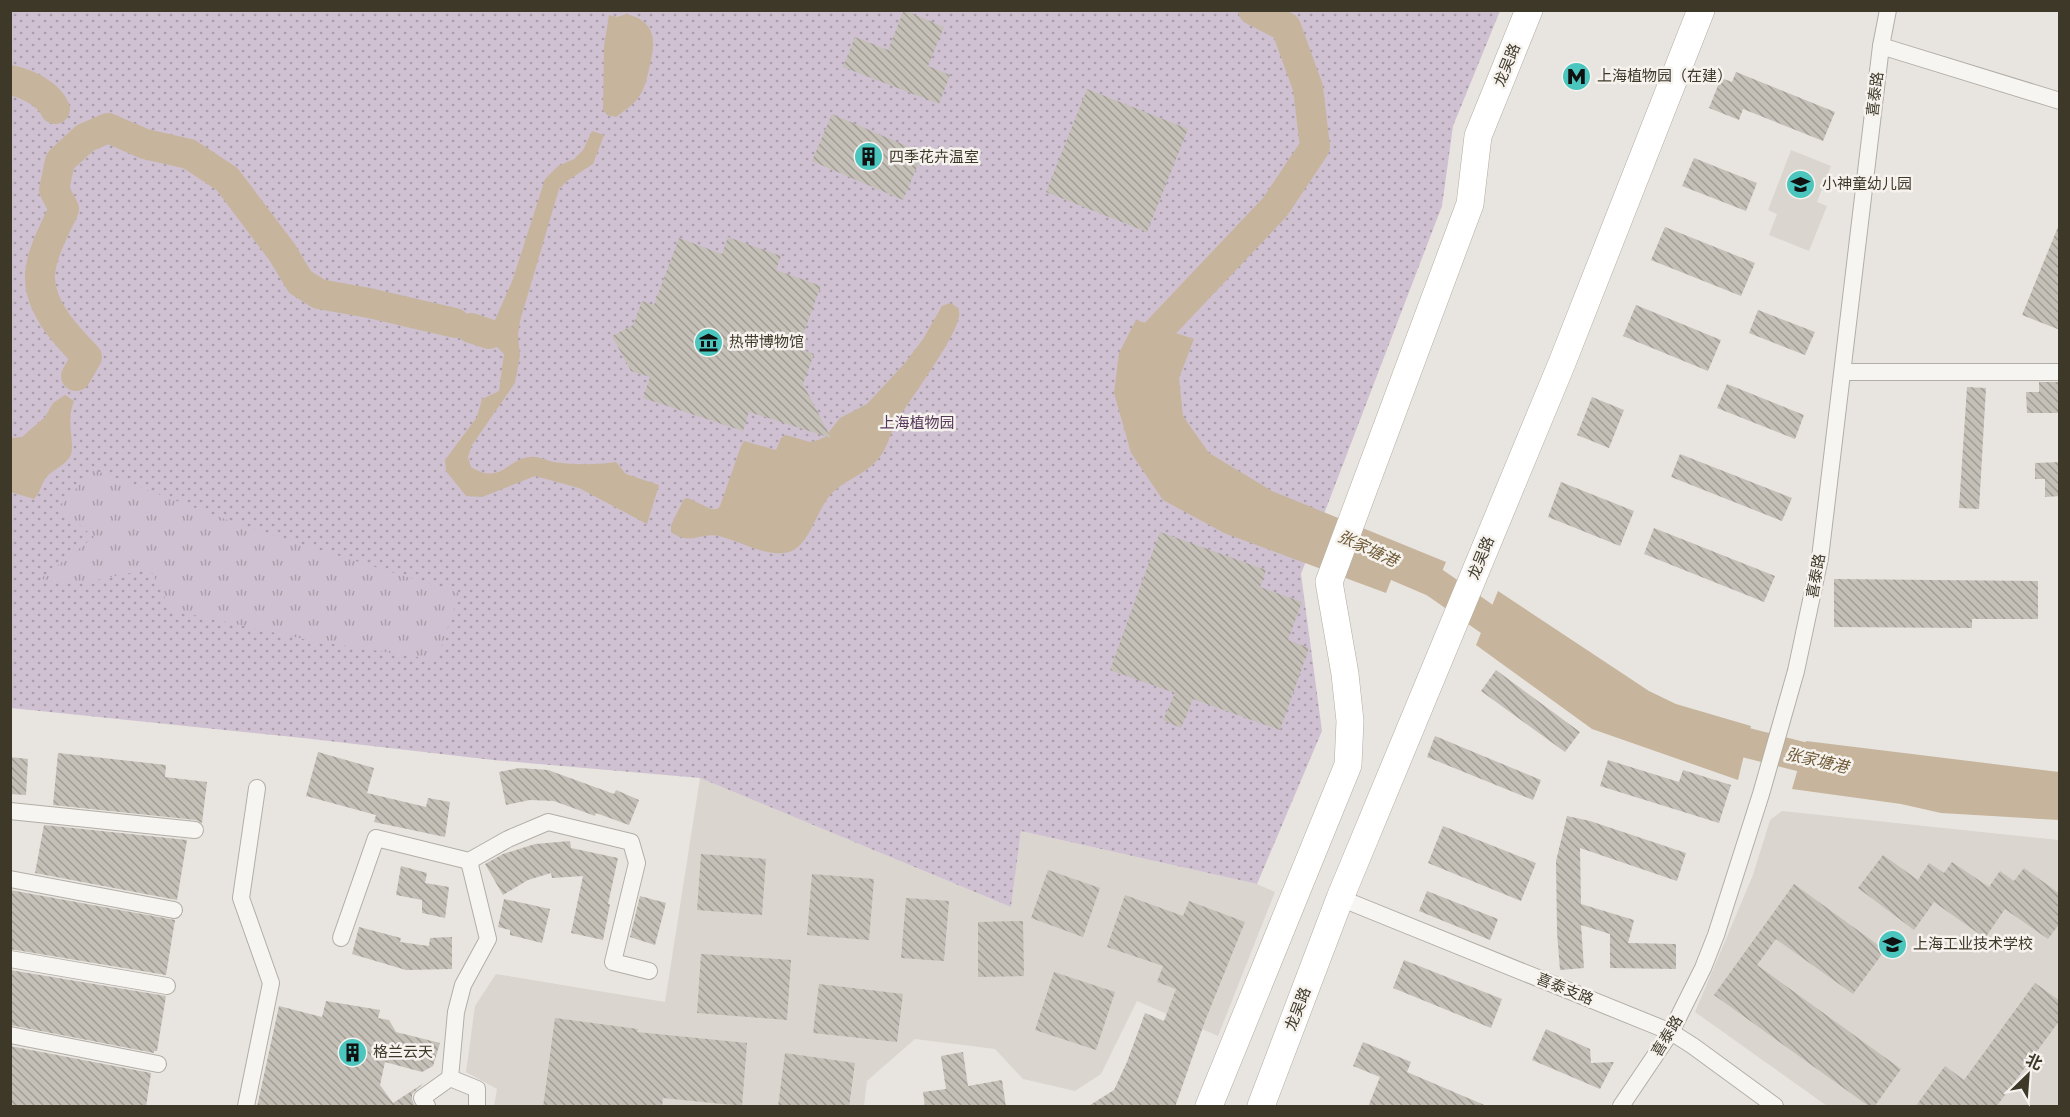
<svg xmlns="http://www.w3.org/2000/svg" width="2070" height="1117" viewBox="0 0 2070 1117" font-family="Barlow,'Noto Sans SC',sans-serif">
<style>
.built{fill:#dad5ce}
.grass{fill:url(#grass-dots)}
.park{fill:url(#park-tufts)}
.water{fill:#c6b59c}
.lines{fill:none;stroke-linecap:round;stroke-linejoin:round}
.river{stroke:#c6b59c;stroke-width:30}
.building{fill:url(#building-back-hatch)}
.street-casing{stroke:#b2aea5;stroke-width:18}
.primary-casing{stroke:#b3ada0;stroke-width:28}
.street{stroke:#f6f5f2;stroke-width:16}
.primary{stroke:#fff;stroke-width:27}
.labels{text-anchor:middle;stroke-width:5;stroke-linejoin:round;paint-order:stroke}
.street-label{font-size:15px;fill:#3e3829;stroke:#f6f3ef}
.poi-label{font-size:15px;fill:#3e3829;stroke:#f6f3ef;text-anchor:start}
.park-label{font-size:15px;fill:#563759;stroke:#f6f3ef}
.water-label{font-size:16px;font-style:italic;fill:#705b36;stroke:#f6f3ef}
</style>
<defs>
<pattern id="grass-dots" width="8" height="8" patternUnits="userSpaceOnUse" patternTransform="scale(1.5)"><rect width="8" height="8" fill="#cfc1d1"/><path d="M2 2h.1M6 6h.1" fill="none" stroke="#a99eaa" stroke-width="1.8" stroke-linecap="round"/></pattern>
<pattern id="park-tufts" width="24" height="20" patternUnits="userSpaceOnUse" patternTransform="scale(1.5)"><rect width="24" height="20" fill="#cfc1d1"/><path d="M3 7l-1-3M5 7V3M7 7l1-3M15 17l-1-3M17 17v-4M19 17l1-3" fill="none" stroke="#a99eaa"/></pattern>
<pattern id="building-back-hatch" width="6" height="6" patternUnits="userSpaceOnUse" patternTransform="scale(1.5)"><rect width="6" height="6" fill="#c4c0b7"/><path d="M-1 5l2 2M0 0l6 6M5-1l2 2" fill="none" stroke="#a19d95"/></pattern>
</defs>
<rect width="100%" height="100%" fill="#e8e5e0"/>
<g class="built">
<path d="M1791,150L1831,166L1817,202L1827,206L1809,251L1769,235L1777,214L1768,210Z"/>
<path d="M700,778L1011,907L1021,831L1257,884L1275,892L1218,1036L1137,1001L1101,1074L1075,1091L1023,1079L995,1049L915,1039L867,1081L864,1106H494L497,1089L466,1072L475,1006L496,974L665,1002Z"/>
<path d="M1782,811L2059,840V1106H1827L1695,1012L1753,875L1770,820Z"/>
</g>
<path class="grass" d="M11,11H1500L1453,126L1442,206L1301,574L1322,731L1257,884L1021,831L1011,907L700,778L493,760L303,738L11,708Z"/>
<path class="park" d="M94,470L249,528L459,593L437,660L308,640L171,610L150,569L82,583L40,579L94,537L58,507Z"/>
<g class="water">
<path d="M626,14C657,21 656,42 649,69C647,77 645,88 640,95C635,104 624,111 616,117L607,115L603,110L604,46L609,15L617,17Z"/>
<path d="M592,131L604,135L593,164L567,181L559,189L520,321L518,335L520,356L515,383L472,445L468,457L471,467C502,486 507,458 531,457C538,456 547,461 554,462C575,465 595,465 616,462L626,474L659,485L647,524L579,488L535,476L482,497L466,496L446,471L445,460L477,417L482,399L499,391L504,354L491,341L489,334L513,279L545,179L558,166L574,159L583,150Z"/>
<path d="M950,303C954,305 959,307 959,312C962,326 927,375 919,388C910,401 901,413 894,427C890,435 888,444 883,452C869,476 843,478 828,498C816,513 808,547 789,552C767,558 740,541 719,536C700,532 690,546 671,532V525L684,499L688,498L711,509H717L720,506L741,446L744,441L776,450L781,438L786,435L810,442L818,440L825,437L840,418L867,404L905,363L923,339L942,306Z"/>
<path d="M1136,320L1194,339L1179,378L1183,416L1209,453L1272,491L1446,562L1431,597L1391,580L1386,593L1224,533L1163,500L1131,453L1114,393L1119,353Z"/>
<path d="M65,395L74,401C67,420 72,430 72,448C72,465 53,467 45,479C41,486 40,492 34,499L11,492V438L22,437L45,417L53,403Z"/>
<path d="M1498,591L1649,691L1676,704L1751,726L1738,780L1592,729L1476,645Z"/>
<path d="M1806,741L2059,772V820L1941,813L1901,804L1792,789Z"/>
</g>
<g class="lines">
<g class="river">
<path d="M10,80C26,83 49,94 55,109"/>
<path d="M471,328L489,334"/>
<path d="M1152,367L1154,335L1275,207L1315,147L1308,88L1286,27L1253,10"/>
<path d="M76,376L87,357C68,337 41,310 40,279C39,257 55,229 64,209L54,190L60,161L85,138L108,128L145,144L189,154L227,179L282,252L300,282L319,294L369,303L455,323"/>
<path d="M1402,564L1424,575L1520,642"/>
<path d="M1708,733L1842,767"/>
</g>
</g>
<g class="building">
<path d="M904,10L944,27L928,66L950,75L939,104L843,67L855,37L888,50Z"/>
<path d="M1736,72L1835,112L1823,141L1743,109L1739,120L1709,108L1721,78L1732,82Z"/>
<path d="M1087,89L1188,129L1147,232L1046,192Z"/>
<path d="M832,114L923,153L903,200L812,161Z"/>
<path d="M1694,158L1757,183L1746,211L1682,186Z"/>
<path d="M2060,222V330L2022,315Z"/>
<path d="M1665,227L1755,263L1741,296L1651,260Z"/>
<path d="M728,237L781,256L776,270L821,286L798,348L814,354L803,384L831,438L749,412L743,431L643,398L650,377L631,371L612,336L633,325L642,301L654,305L679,238L722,254Z"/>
<path d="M1636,305L1721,340L1708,371L1623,336Z"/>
<path d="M1758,310L1815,332L1805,355L1749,333Z"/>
<path d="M2039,382H2060V413H2027L2026,392H2039Z"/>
<path d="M1727,384L1804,415L1795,439L1717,408Z"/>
<path d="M1967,387L1986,388L1979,509L1959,508Z"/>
<path d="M1592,397L1624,410L1609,448L1577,435Z"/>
<path d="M1680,454L1792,498L1782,521L1671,477Z"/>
<path d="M2060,462V496L2045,497V479H2035V463Z"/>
<path d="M1561,482L1634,511L1620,546L1548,517Z"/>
<path d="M1654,528L1775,576L1764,602L1644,554Z"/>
<path d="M1160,532L1266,570L1260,587L1302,602L1288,640L1309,648L1280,730L1193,699L1181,728L1163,720L1175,693L1110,670Z"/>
<path d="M1834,579L2038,581V619H1972V628L1834,627Z"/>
<path d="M1496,670L1580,732L1565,752L1481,691Z"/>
<path d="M1435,736L1541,780L1533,800L1427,757Z"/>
<path d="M318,752L374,768L367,793L426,807L428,798L450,802L445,837L374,822L376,815L306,796Z"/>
<path d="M58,753L166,765L165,777L207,782L202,823L196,820L53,805Z"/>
<path d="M10,757L28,759L26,795L10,794Z"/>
<path d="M1608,760L1679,782L1683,770L1731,785L1719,823L1600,786Z"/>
<path d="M519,768L548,770L614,794L616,790L639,800L629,825L596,813L595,816L554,801L530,800L506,805L499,772Z"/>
<path d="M1567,816L1590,821L1686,853L1677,881L1580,848L1581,904L1634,920L1628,943L1676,944V969L1610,968V934L1581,925L1584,968L1560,970L1557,932L1556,861Z"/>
<path d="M44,825L187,840L177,900L35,873Z"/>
<path d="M1443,826L1536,863L1521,901L1428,863Z"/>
<path d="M570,841L571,848L618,858L608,904H610L603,940L571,933L583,876L552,878L551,873L528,880L503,895L485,864L503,854L535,844Z"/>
<path d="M701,854L766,859L762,915L697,910Z"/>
<path d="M1883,855L1918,880L1929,863L1944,873L1952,862L1989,887L2000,871L2014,881L2024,868L2060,894V923L2048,939L2005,909L1985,938L1934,902L1914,930L1858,888Z"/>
<path d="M401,866L427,873L425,883L449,887L445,918L422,913V900L396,895Z"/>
<path d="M1048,870L1100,888L1083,937L1031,918Z"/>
<path d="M812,874L874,879L869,940L807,935Z"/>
<path d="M1794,884L1885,950L1853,994L1776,939L1757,965L1901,1069L1874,1107H1870L1714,995Z"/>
<path d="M10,890L175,920L166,975L10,949Z"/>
<path d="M1427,891L1498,919L1490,940L1419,911Z"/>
<path d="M1125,895L1183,916L1189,901L1245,922L1205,1021L1175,1107H1087L1114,1090L1127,1062L1145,1013L1164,1021L1176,989L1157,982L1163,966L1107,947Z"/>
<path d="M640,896L666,903L655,945L630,937Z"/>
<path d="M906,898L949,901L944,961L901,958Z"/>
<path d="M504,899L550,909L542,943L510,935V930L498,927Z"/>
<path d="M1023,921L1024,976L978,977V922Z"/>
<path d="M359,927L401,938L400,942L429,946L430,938L452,937V969L406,970L352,954Z"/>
<path d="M701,954L791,960L787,1020L697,1013Z"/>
<path d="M1404,960L1502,999L1491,1028L1393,988Z"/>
<path d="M10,970L166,996L157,1051H154V1053L10,1025Z"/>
<path d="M1054,972L1115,992L1096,1050L1035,1030Z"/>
<path d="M2035,983L2060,1001V1020L1996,1107H1915L1945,1066L1964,1080Z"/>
<path d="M819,984L903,994L897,1042L813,1033Z"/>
<path d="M326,1001L380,1010L378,1018L389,1020L396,1032L440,1043L433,1066L422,1072L385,1062L380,1085L393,1103L424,1083L412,1094V1099L415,1107H257L279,1006L322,1017Z"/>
<path d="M555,1018L638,1029L637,1032L747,1043L742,1106L663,1098L662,1107H543Z"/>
<path d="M1546,1029L1590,1049L1591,1063L1614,1062L1600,1089L1532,1060Z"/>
<path d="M1363,1042L1411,1062L1407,1072L1489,1107H1368L1380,1077L1353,1066Z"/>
<path d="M10,1046L151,1073L146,1107H10Z"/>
<path d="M963,1052L968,1086L1002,1080L1006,1107H925L923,1092L946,1089L941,1056Z"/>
<path d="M785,1053L855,1063L849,1107H778Z"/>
</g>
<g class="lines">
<defs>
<g id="street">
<path d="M1881,46L2060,101"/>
<path d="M1843,372H2060"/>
<path d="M10,811L195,830"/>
<path d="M10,879L174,910"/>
<path d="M1340,898L1671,1032L1693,1046L1775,1106"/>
<path d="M341,938L376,838L469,861"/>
<path d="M10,959L167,986"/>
<path d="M10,1035L158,1064"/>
<path d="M450,1078L456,1012L463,985L488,939L469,861L508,839L548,822L631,842L637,863L613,962L649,971"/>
<path d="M246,1106L271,983L241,898L257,788"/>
<path d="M427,1106L422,1098L450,1078L477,1089V1106"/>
<path d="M1621,1106L1671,1032L1703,968L1716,935L1761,794L1796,671L1820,558L1881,46L1888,10"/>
</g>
<g id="primary">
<path d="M1209,1106L1348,765L1350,721L1345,674L1329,582L1470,204L1478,136L1529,10"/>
<path d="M1261,1106L1340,898L1562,363L1701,10"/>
</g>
</defs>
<use href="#street" class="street-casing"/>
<use href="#primary" class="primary-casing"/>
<use href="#street" class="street"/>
<use href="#primary" class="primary"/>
</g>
<defs>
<symbol id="metro-disc" viewBox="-11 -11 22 22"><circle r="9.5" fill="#4bc6be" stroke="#f6f3ef"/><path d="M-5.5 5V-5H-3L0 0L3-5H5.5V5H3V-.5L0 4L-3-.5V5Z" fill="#111"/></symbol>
<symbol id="building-disc" viewBox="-11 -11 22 22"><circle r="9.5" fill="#4bc6be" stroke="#f6f3ef"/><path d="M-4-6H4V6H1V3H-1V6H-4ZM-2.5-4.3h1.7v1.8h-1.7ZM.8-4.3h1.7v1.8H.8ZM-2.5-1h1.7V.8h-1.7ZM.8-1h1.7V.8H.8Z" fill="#111"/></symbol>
<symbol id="school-disc" viewBox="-11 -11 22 22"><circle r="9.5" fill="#4bc6be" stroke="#f6f3ef"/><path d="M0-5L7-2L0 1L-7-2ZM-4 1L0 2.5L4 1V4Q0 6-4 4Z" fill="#111"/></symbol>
<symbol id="museum-disc" viewBox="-11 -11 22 22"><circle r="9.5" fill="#4bc6be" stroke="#f6f3ef"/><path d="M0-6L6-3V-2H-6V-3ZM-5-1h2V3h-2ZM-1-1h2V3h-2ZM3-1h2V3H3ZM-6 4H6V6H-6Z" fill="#111"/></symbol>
</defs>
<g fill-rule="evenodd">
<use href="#metro-disc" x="1560" y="60" width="33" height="33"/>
<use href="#building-disc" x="852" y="140" width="33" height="33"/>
<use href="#school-disc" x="1784" y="168" width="33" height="33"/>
<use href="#museum-disc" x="692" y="326" width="33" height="33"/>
<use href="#school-disc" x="1876" y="928" width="33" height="33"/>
<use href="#building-disc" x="336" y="1036" width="33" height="33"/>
</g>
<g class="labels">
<g class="street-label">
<text transform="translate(1507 65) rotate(-68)" y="5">龙吴路</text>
<text transform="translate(1875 94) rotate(-83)" y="5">喜泰路</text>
<text transform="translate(1481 558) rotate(-68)" y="5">龙吴路</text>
<text transform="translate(1816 576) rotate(-80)" y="5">喜泰路</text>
<text transform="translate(1565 989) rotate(22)" y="5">喜泰支路</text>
<text transform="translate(1298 1009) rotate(-69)" y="5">龙吴路</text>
<text transform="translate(1667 1036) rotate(-59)" y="5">喜泰路</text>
</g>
<g class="poi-label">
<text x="1597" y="81">上海植物园（在建）</text>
<text x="889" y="162">四季花卉温室</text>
<text x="1822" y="189">小神童幼儿园</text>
<text x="729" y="347">热带博物馆</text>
<text x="1913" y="949">上海工业技术学校</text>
<text x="373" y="1057">格兰云天</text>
</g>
<g class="park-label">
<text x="917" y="428">上海植物园</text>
</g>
<g class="water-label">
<text transform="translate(1368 548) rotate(25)" y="6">张家塘港</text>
<text transform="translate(1817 760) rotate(13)" y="6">张家塘港</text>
</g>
</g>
<rect width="2070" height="1117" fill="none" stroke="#3e3829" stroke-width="24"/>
<g transform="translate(2028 1075) rotate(25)" stroke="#f6f3ef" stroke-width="4.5" paint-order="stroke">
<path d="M0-4.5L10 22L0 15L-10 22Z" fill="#3e3829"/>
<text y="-9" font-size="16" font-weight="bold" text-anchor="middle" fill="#3e3829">北</text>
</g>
</svg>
